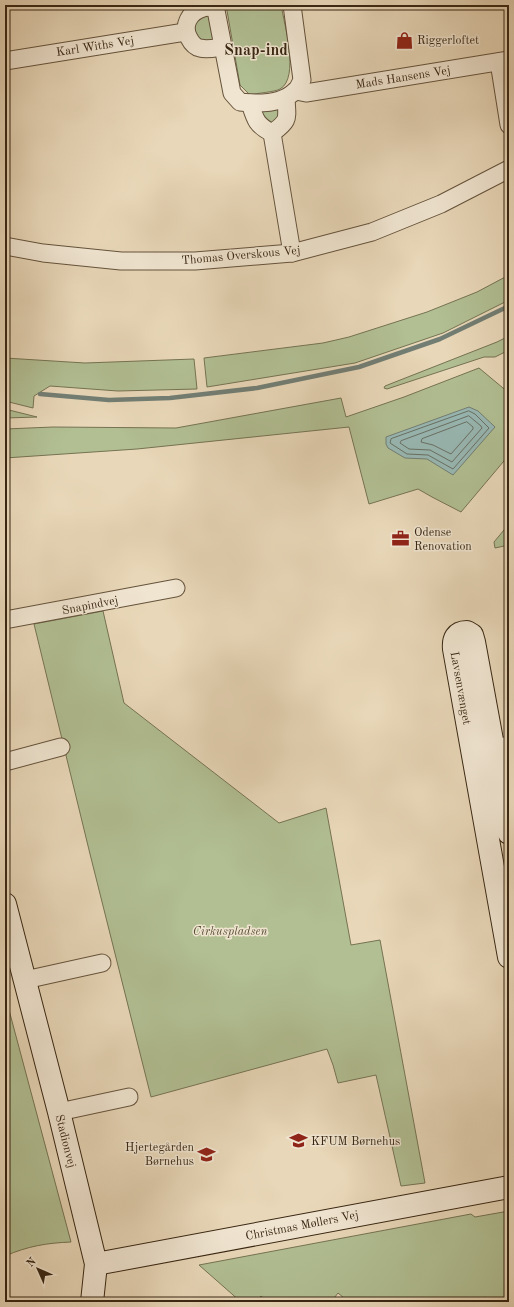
<svg xmlns="http://www.w3.org/2000/svg" width="514" height="1307" viewBox="0 0 514 1307" font-family="'Old Standard TT',serif">
<style>
.green{fill:#b1bf93;stroke:#757353}
.water{fill:#98b8b4;stroke:#727e74}
.lines{fill:none;stroke-linecap:round;stroke-linejoin:round}
.shore{stroke:#687064;stroke-width:1}
.stream{stroke:#727e74;stroke-width:4.5}
.street-casing{stroke:#65533c;stroke-width:19}
.secondary-casing{stroke:#392713;stroke-width:24}
.street{stroke:#f0e5d1;stroke-width:17}
.secondary{stroke:#f0e5d1;stroke-width:22}
.labels{text-anchor:middle;stroke-width:3;stroke-linejoin:round;paint-order:stroke}
.poi-label{font-size:12px;fill:#392713;stroke:#f0e5d1;text-anchor:start}
.street-label{font-size:12px;fill:#392713;stroke:#f0e5d1}
.park-label{font-size:12px;font-style:italic;fill:#574d33;stroke:#f0e5d1}
.district-label{font-size:16px;font-weight:bold;fill:#392713;stroke:#f0e5d1}
</style>
<rect width="100%" height="100%" fill="#e8d7b8"/>
<filter id="stains"><feTurbulence type="fractalNoise" baseFrequency=".005" numOctaves="4"/><feColorMatrix values="0 0 0 0 .2 0 0 0 0 .09 0 0 0 0 .02 0 0 0 .5 -.17"/></filter>
<radialGradient id="worn" r=".72"><stop offset=".6" stop-color="#630" stop-opacity="0"/><stop offset="1" stop-color="#630" stop-opacity=".3"/></radialGradient>
<g class="green">
<path d="M226,5H281C284,23 300,78 280,89C275,92 257,93 250,95L240,85Z"/>
<path d="M210,15C211,24 216,34 211,42L201,41L192,29L199,17Z"/>
<path d="M276,105L282,111L275,123H267L260,111Z"/>
<path d="M509,275V300L443,333L355,363L207,387L204,358L323,343L349,337L427,312L477,292Z"/>
<path d="M509,336V350L495,357H484L387,389L384,388L385,386L497,342Z"/>
<path d="M5,358L85,363L194,359L197,389L118,391L50,386L34,396L33,408L5,401Z"/>
<path d="M479,368L509,393V455L461,512L432,497L418,489L369,504L349,427L137,449L5,458V429L53,427L176,428L341,398L346,417L404,397Z"/>
<path d="M5,409L37,417L5,418Z"/>
<path d="M509,524V545L495,548L494,542Z"/>
<path d="M103,611L124,703L279,823L326,808L351,945L380,940L425,1183L401,1186L376,1075L338,1083L333,1065L327,1049L151,1097L90,854L34,624Z"/>
<path d="M5,995L71,1242C47,1243 28,1246 5,1256Z"/>
<path d="M509,1211V1302H491L485,1297L479,1302H349L338,1293L331,1302H268L261,1296L256,1302H241L199,1265L471,1214L475,1217Z"/>
</g>
<path class="water" d="M469,407L478,411L495,427L453,475L427,459L405,458L388,448L386,444V437Z"/>
<g class="lines">
<g class="shore">
<path d="M469,411L475,414L489,428L453,469L428,455L407,454L390,443L391,439Z"/>
<path d="M469,416L481,426L482,428L452,462L430,450L409,449L400,443L401,441Z"/>
<path d="M467,422L473,427V429L451,454L433,445L421,442L422,439Z"/>
</g>
<path class="stream" d="M40,394L109,400L170,398L257,388L359,367L440,339L509,306"/>
<defs>
<g id="street">
<path d="M215,5L232,93L240,102C257,104 282,104 295,91C298,89 300,84 302,80L292,5"/>
<path d="M215,7C211,7 206,7 203,8C189,12 182,26 189,38C191,42 195,47 200,48C207,50 215,48 222,47"/>
<path d="M5,61L185,32"/>
<path d="M499,62L509,125"/>
<path d="M296,91L306,93L509,60"/>
<path d="M250,103C255,119 256,125 272,133C290,120 287,119 286,98"/>
<path d="M272,133L292,253"/>
<path d="M5,246L43,253L121,261H195L292,253L372,232L441,204L509,169"/>
<path d="M5,620L176,588"/>
<path d="M482,751L509,745"/>
<path d="M5,762L61,747"/>
<path d="M25,980L102,963"/>
<path d="M59,1112L129,1097"/>
</g>
<g id="secondary">
<path d="M509,833L474,642L472,635L467,632C456,632 453,639 454,649L509,957"/>
<path d="M5,904L59,1112L96,1264L92,1302"/>
<path d="M96,1264L509,1187"/>
</g>
</defs>
<use href="#street" class="street-casing"/>
<use href="#secondary" class="secondary-casing"/>
<use href="#street" class="street"/>
<use href="#secondary" class="secondary"/>
</g>
<defs>
<symbol id="shop-bare" viewBox="-9 -9 18 18"><path d="M-5-2.5h2.3a2.7 3.5 0 0 1 5.4 0H5L5.5 6h-11ZM-1.5-2.5h3a1.5 2.3 0 0 0-3 0Z" fill="#8f2418" stroke="#f0e5d1" stroke-width="2.5" paint-order="stroke"/></symbol>
<symbol id="office-bare" viewBox="-9 -9 18 18"><path d="M-6-3h4V-5.5h4V-3h4V5H-6ZM-1-4.5V-3h2v-1.5ZM-6 0V1H6V0Z" fill="#8f2418" stroke="#f0e5d1" stroke-width="2.5" paint-order="stroke"/></symbol>
<symbol id="school-bare" viewBox="-9 -9 18 18"><path d="M0-5L7-2L0 1L-7-2ZM-4 1L0 2.5L4 1V4Q0 6-4 4Z" fill="#8f2418" stroke="#f0e5d1" stroke-width="2.5" paint-order="stroke"/></symbol>
</defs>
<g fill-rule="evenodd">
<use href="#shop-bare" x="392" y="28" width="25" height="25"/>
<use href="#office-bare" x="388" y="526" width="25" height="25"/>
<use href="#school-bare" x="286" y="1128" width="25" height="25"/>
<use href="#school-bare" x="194" y="1142" width="25" height="25"/>
</g>
<g class="labels">
<g class="poi-label">
<text x="417" y="44">Riggerloftet</text>
<text x="414" y="536">Odense<tspan x="414" dy="14">Renovation</tspan></text>
<text x="311" y="1145">KFUM Børnehus</text>
<text x="194" y="1151" text-anchor="end">Hjertegården<tspan x="194" dy="14">Børnehus</tspan></text>
</g>
<g class="street-label">
<text transform="translate(95 46) rotate(-9)" y="4">Karl Withs Vej</text>
<text transform="translate(403 77) rotate(-9)" y="4">Mads Hansens Vej</text>
<text transform="translate(241 255) rotate(-5)" y="4">Thomas Overskous Vej</text>
<text transform="translate(90 605) rotate(-11)" y="4">Snapindvej</text>
<text transform="translate(461 688) rotate(80)" y="4">Lavsenvænget</text>
<text transform="translate(66 1141) rotate(76)" y="4">Stadionvej</text>
<text transform="translate(302 1225) rotate(-11)" y="4">Christmas Møllers Vej</text>
</g>
<g class="park-label">
<text x="230" y="935">Cirkuspladsen</text>
</g>
<g class="district-label">
<text x="256" y="55">Snap-ind</text>
</g>
</g>
<rect width="514" height="1307" fill="none" stroke="#e8d7b8" stroke-width="20"/>
<rect x="6" y="6" width="502" height="1295" fill="none" stroke="#392713" stroke-width="2"/>
<rect x="10" y="10" width="494" height="1287" fill="none" stroke="#392713"/>
<g transform="translate(38 1269) rotate(315)" stroke="#f0e5d1" stroke-width="3" paint-order="stroke">
<path d="M0-3L7 15L0 10L-7 15Z" fill="#392713"/>
<text y="-6" font-size="11" font-weight="bold" text-anchor="middle" fill="#392713">N</text>
</g>
<rect width="100%" height="100%" filter="url(#stains)"/>
<rect width="100%" height="100%" fill="url(#worn)"/>
</svg>
